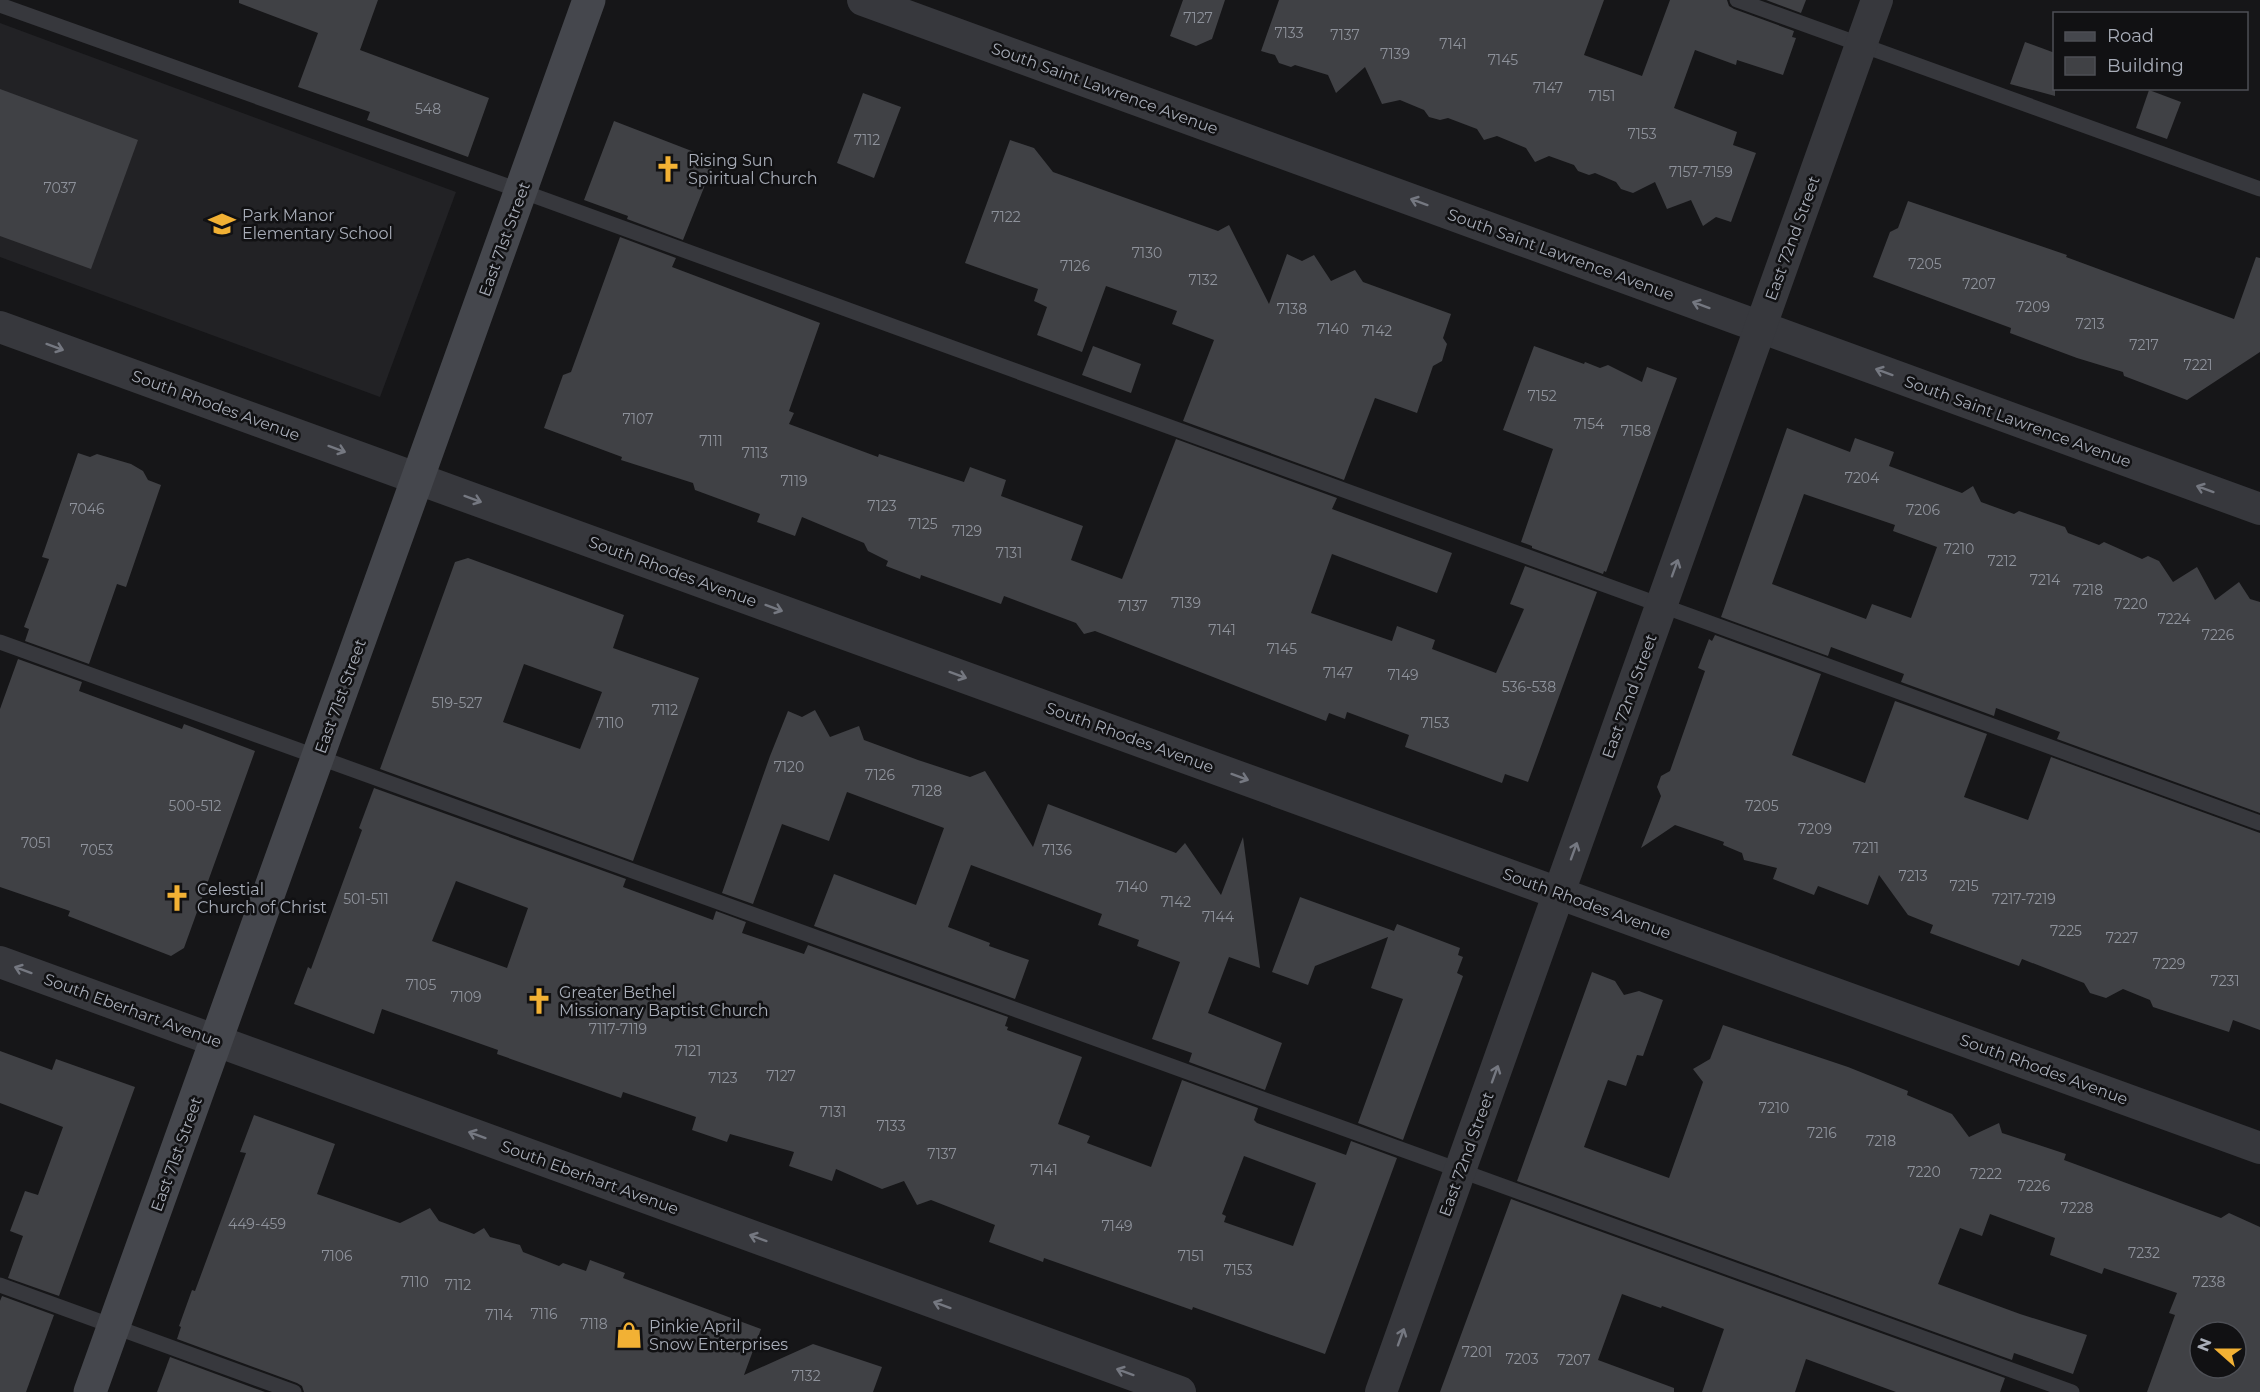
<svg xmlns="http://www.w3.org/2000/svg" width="2260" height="1392" viewBox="0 0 2260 1392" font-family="Montserrat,sans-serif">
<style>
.built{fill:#222225}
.building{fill:#404145;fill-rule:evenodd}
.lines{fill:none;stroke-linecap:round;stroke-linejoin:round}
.lane{stroke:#37383d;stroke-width:15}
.street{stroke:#37383d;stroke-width:32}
.secondary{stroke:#45474d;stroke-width:33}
.oneway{stroke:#757881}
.labels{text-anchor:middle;stroke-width:5;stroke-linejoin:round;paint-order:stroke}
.number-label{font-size:14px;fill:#8e929b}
.street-label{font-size:16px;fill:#a8adb8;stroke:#111113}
.poi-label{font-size:16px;fill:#a8adb8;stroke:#111113;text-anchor:start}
</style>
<rect width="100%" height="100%" fill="#161618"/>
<path class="built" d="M0,23L456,192L380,397L0,257Z"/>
<g class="building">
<path d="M239,0H378L360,50L489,98L468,157L367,120L370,112L298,87L318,33L239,3Z"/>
<path d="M1183,0H1225L1212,39L1196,46L1170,36Z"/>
<path d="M1279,0H1604L1584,55L1642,76L1670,0H1727L1729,6L1734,9L1794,31L1792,37L1796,38L1783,75L1737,60L1736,65L1695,50L1674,108L1737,132L1733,145L1756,153L1731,222L1716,217L1703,226L1691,200L1667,209L1655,182L1633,193L1621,189L1616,182L1595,173L1589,175L1578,171L1574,165L1549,156L1535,162L1526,148L1497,136L1484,140L1477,129L1448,118L1440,120L1429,117L1424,110L1400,100L1382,104L1365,67L1336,93L1328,75L1295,65L1291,67L1279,63L1275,55L1261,51Z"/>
<path d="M1766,0H1806L1801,13Z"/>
<path d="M2025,42L2055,53V96L2010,84Z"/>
<path d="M0,89L138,140L91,269L0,236Z"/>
<path d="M2149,90L2181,102L2167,139L2136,128Z"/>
<path d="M863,93L901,107L874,178L837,163Z"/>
<path d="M614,121L715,160L683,240L627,219L628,216L584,200Z"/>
<path d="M1010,140L1034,148L1053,172L1218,231L1229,225L1269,304L1287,254L1302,261L1314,255L1331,281L1355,270L1363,282L1451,314L1443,338L1447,344L1442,361L1433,366L1417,413L1375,398L1344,480L1183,421L1214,340L1172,324L1177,311L1106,286L1082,352L1037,335L1047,307L1034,301L1038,289L965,263Z"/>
<path d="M1908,201L2067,255L2066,257L2234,319L2256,257L2260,258V352L2187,400L2124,376L2123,372L2077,358L2010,333L2011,328L1873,277L1890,232L1898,228Z"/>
<path d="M620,237L676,258L672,267L820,323L789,411L794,413L789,424L878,457L879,454L964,482L970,467L1006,480L1001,496L1083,526L1071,560L1122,579L1176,439L1337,498L1332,509L1452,553L1437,593L1332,554L1311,613L1392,641L1397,626L1435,640L1432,649L1496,673L1524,609L1510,604L1525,566L1597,592L1528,782L1505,774L1502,783L1405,747L1409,735L1347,712L1345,719L1329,713L1326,721L1095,631L1084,634L1076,623L1004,596L1001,604L921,575L920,579L886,566L888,561L868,551L864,543L802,517L795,536L757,522L760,514L695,490L693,483L621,460L622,457L544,428L563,375L571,372Z"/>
<path d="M1093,346L1141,364L1131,393L1082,375Z"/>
<path d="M1534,346L1584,364L1585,362L1600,368L1608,365L1642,382L1647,367L1677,378L1606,572L1604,571L1603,574L1532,548V546L1521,542L1553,449L1503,430Z"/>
<path d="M1787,428L1850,452L1855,438L1894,452L1889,466L1962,493L1973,486L1981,502L2014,514L2019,511L2065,527L2068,533L2099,545L2104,542L2142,559L2148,556L2159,561L2173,582L2197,567L2215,600L2239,582L2250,599L2260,602V813L2057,739L2060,732L1996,708L1994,716L1901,682L1904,674L1831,647L1828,656L1721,617ZM1804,494L1895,525L1893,531L1937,547L1911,618L1872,604L1866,619L1772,584Z"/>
<path d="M78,453L90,457L97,454L131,464L143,471L148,480L161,485L126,587L117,584L89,664L25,641L29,629L24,627L49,559L42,557Z"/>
<path d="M468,558L624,615L613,648L699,678L633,861L380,769L455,562ZM524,664L602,692L580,749L503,722Z"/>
<path d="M1715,635L1821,674L1792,755L1865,783L1895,701L1987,734L1964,797L2028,820L2051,757L2260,833V1030L2233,1020L2229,1032L2153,1007L2150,1000L2123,989L2106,998L2090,993L2084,983L2022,959L2019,966L1930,933L1933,925L1908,915L1879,875L1868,905L1818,886L1814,895L1773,879L1777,868L1744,860L1742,853L1723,845L1724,842L1675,825L1641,848L1661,796L1657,787L1661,776L1670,771L1705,671L1698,668L1709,639L1712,641Z"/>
<path d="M18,659L82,682L79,691L182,729L184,724L255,751L184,948L171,956L68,916L70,911L0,887V709Z"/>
<path d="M815,710L830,737L859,726L864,740L918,760L970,777L985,771L1033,847L1048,804L1176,853L1185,843L1221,895L1243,837L1260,968L1229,957L1208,1013L1282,1043L1265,1090L1189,1062L1192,1053L1152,1039L1180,962L1137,946L1139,940L1098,925L1102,914L971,865L948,927L990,943L989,946L1029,960L1015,999L814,926L834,874L916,905L944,828L847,792L829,841L782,824L753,904L722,893L770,756L788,711L802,717Z"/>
<path d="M374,788L626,879L623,887L713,920L716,911L746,922L742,933L804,954L808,945L1008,1017L1005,1026L1008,1027L1007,1030L1082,1057L1058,1124L1090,1136L1087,1143L1151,1167L1182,1080L1258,1108L1254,1120L1257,1123L1346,1155L1351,1141L1397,1158L1325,1354L1193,1307L1192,1310L1044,1258L1043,1262L989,1242L995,1225L931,1200L917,1205L904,1181L882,1189L836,1169L832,1181L789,1166L794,1152L730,1134L727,1142L692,1130L696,1117L623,1092L621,1098L497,1054L498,1050L382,1009L374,1034L294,1004L308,967L311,969L362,830L359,828ZM456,881L528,908L507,968L432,941ZM1244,1156L1316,1183L1293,1246L1224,1222L1226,1216L1222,1214Z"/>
<path d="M1300,897L1394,931L1397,924L1460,948L1458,955L1463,957L1457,973L1463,976L1403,1140L1358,1123L1403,999L1371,988L1388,937L1315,966L1308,985L1272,972Z"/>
<path d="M1592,972L1615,981L1624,995L1639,991L1663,1000L1643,1056L1637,1055L1626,1086L1608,1080L1584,1147L1669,1178L1703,1082L1693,1069L1710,1059L1723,1025L1848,1067L1908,1091L1907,1095L1952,1114L1969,1137L1999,1123L2002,1133L2066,1154L2064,1160L2221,1218L2229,1213L2260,1227V1392H2147L2175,1315L2169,1313L2177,1293L2104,1268L2102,1274L2050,1255L2055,1238L1990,1214L1982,1236L1960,1228L1938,1284L2020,1314L2087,1335L2073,1374L2014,1353L2012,1360L1517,1181ZM2200,1332H2236V1368H2200Z"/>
<path d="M0,1051L52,1070L56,1059L135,1087L59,1296L8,1278L23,1236L10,1231L25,1191L38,1195L63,1127L0,1103Z"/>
<path d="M254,1115L335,1144L317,1194L400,1223L430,1208L439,1221L474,1234L484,1228L490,1237L520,1245L523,1252L559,1266L563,1263L586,1271L590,1260L625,1273L623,1278L761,1329L744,1375L813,1344L882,1367L873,1392H304L302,1386L297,1383L177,1339L181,1327L179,1326L192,1290L195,1291L246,1153L240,1152Z"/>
<path d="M1511,1199L2005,1378L2000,1392H1896L1806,1359L1795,1392H1702L1724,1329L1662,1306L1661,1308L1622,1294L1598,1360L1674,1388V1392H1440Z"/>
<path d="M2,1296L54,1315L26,1392H0V1301Z"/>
<path d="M170,1357L265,1392H157Z"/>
</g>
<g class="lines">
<g class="lane">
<path d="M1737,0L2260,189"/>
<path d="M0,5L521,191L2260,823"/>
<path d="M0,642L2072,1392"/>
<path d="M0,1285L294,1392"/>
</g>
<g class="street">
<path d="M863,0L2260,509"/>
<path d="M0,327L2260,1148"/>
<path d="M0,962L1180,1392"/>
<path d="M1381,1392L1877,0"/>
</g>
<path class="secondary" d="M90,1392L589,0"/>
</g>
<defs><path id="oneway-shaft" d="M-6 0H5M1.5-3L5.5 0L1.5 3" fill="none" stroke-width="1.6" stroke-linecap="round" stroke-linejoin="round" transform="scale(1.5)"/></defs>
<g class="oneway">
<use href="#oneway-shaft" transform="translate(1419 202) rotate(-160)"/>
<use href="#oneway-shaft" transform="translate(1701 305) rotate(-160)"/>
<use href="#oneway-shaft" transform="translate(55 347) rotate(20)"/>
<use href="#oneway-shaft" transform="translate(1884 372) rotate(-160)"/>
<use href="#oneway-shaft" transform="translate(337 449) rotate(20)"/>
<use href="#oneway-shaft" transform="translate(2205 489) rotate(-160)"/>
<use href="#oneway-shaft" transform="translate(473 499) rotate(20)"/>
<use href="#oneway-shaft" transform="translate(1675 568) rotate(-70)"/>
<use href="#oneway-shaft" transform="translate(774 608) rotate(20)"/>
<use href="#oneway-shaft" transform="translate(958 675) rotate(20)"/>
<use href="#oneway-shaft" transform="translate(1240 777) rotate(20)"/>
<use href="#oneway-shaft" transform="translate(1574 851) rotate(-70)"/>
<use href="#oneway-shaft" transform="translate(23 970) rotate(-160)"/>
<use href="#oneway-shaft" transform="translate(1495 1074) rotate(-70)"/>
<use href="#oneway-shaft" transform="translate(477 1135) rotate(-160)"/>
<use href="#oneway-shaft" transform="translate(758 1238) rotate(-160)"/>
<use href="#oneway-shaft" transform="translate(942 1305) rotate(-160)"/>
<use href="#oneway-shaft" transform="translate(1401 1337) rotate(-70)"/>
<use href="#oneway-shaft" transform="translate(1125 1372) rotate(-160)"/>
</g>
<defs>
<symbol id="church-bare" viewBox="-9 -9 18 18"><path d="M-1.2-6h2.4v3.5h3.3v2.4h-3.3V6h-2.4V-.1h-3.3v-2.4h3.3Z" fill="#f2b134" stroke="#111113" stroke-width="2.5" paint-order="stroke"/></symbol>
<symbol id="school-bare" viewBox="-9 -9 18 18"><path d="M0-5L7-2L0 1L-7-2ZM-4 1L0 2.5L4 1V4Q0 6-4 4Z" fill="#f2b134" stroke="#111113" stroke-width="2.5" paint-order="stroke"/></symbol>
<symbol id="shop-bare" viewBox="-9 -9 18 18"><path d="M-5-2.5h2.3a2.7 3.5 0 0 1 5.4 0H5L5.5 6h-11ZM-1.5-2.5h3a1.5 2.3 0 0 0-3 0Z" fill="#f2b134" stroke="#111113" stroke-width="2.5" paint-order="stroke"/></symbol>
</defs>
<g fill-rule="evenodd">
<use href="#church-bare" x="649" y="150" width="38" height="38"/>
<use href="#school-bare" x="203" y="205" width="38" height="38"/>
<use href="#church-bare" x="158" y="879" width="38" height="38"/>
<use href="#church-bare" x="520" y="982" width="38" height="38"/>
<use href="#shop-bare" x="610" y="1316" width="38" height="38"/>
</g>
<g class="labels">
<g class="number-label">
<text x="1198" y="23">7127</text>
<text x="1289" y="38">7133</text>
<text x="1345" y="40">7137</text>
<text x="1453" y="49">7141</text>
<text x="1395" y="59">7139</text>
<text x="1503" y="65">7145</text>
<text x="1548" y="93">7147</text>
<text x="1602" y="101">7151</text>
<text x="428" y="114">548</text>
<text x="1642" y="139">7153</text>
<text x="867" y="145">7112</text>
<text x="1701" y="177">7157-7159</text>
<text x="60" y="193">7037</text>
<text x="1006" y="222">7122</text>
<text x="1147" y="258">7130</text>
<text x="1925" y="269">7205</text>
<text x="1075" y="271">7126</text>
<text x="1203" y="285">7132</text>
<text x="1979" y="289">7207</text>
<text x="2033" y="312">7209</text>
<text x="1292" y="314">7138</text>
<text x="2090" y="329">7213</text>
<text x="1333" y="334">7140</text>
<text x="1377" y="336">7142</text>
<text x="2144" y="350">7217</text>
<text x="2198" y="370">7221</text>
<text x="1542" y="401">7152</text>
<text x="638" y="424">7107</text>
<text x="1589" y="429">7154</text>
<text x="1636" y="436">7158</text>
<text x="711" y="446">7111</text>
<text x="755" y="458">7113</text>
<text x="1862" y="483">7204</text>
<text x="794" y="486">7119</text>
<text x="882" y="511">7123</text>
<text x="87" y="514">7046</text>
<text x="1923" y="515">7206</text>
<text x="923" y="529">7125</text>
<text x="967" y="536">7129</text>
<text x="1959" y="554">7210</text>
<text x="1009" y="558">7131</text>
<text x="2002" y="566">7212</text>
<text x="2045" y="585">7214</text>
<text x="2088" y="595">7218</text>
<text x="1186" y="608">7139</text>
<text x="2131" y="609">7220</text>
<text x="1133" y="611">7137</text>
<text x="2174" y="624">7224</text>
<text x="1222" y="635">7141</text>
<text x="2218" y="640">7226</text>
<text x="1282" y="654">7145</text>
<text x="1338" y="678">7147</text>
<text x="1403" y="680">7149</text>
<text x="1529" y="692">536-538</text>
<text x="457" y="708">519-527</text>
<text x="665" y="715">7112</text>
<text x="610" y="728">7110</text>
<text x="1435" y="728">7153</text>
<text x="789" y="772">7120</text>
<text x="880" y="780">7126</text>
<text x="927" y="796">7128</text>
<text x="195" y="811">500-512</text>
<text x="1762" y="811">7205</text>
<text x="1815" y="834">7209</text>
<text x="36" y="848">7051</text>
<text x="1866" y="853">7211</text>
<text x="97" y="855">7053</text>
<text x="1057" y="855">7136</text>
<text x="1913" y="881">7213</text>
<text x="1964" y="891">7215</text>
<text x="1132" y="892">7140</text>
<text x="366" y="904">501-511</text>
<text x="2024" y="904">7217-7219</text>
<text x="1176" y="907">7142</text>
<text x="1218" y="922">7144</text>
<text x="2066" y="936">7225</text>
<text x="2122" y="943">7227</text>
<text x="2169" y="969">7229</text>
<text x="2225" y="986">7231</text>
<text x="421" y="990">7105</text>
<text x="466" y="1002">7109</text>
<text x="618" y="1034">7117-7119</text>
<text x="688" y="1056">7121</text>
<text x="781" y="1081">7127</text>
<text x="723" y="1083">7123</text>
<text x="1774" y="1113">7210</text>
<text x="833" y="1117">7131</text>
<text x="891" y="1131">7133</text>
<text x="1822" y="1138">7216</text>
<text x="1881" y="1146">7218</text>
<text x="942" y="1159">7137</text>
<text x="1044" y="1175">7141</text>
<text x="1924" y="1177">7220</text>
<text x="1986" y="1179">7222</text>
<text x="2034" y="1191">7226</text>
<text x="2077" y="1213">7228</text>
<text x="257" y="1229">449-459</text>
<text x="1117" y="1231">7149</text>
<text x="2144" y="1258">7232</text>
<text x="337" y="1261">7106</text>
<text x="1191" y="1261">7151</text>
<text x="1238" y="1275">7153</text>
<text x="415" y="1287">7110</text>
<text x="2209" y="1287">7238</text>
<text x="458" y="1290">7112</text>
<text x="544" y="1319">7116</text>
<text x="499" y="1320">7114</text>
<text x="594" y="1329">7118</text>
<text x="1477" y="1357">7201</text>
<text x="1522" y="1364">7203</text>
<text x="1574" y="1365">7207</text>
<text x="806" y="1381">7132</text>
</g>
<g class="street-label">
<text transform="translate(1105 88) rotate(20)" y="6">South Saint Lawrence Avenue</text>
<text transform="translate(1792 238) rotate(-70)" y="6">East 72nd Street</text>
<text transform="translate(504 239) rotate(-70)" y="6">East 71st Street</text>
<text transform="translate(1561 254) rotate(20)" y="6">South Saint Lawrence Avenue</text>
<text transform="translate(216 405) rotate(20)" y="6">South Rhodes Avenue</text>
<text transform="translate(2018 421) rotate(20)" y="6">South Saint Lawrence Avenue</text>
<text transform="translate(673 571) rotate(20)" y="6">South Rhodes Avenue</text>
<text transform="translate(340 696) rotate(-70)" y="6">East 71st Street</text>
<text transform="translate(1629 696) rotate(-70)" y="6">East 72nd Street</text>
<text transform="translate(1130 737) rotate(20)" y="6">South Rhodes Avenue</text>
<text transform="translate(1587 903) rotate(20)" y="6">South Rhodes Avenue</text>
<text transform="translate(133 1010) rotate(20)" y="6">South Eberhart Avenue</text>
<text transform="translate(2044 1069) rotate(20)" y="6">South Rhodes Avenue</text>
<text transform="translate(176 1154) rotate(-70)" y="6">East 71st Street</text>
<text transform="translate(1466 1154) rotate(-70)" y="6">East 72nd Street</text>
<text transform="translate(590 1177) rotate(20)" y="6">South Eberhart Avenue</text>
</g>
<g class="poi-label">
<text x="688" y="166">Rising Sun<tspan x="688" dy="18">Spiritual Church</tspan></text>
<text x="242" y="221">Park Manor<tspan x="242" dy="18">Elementary School</tspan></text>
<text x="197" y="895">Celestial<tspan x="197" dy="18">Church of Christ</tspan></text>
<text x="559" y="998">Greater Bethel<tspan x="559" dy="18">Missionary Baptist Church</tspan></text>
<text x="649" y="1332">Pinkie April<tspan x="649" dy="18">Snow Enterprises</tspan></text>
</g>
</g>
<rect x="2053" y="12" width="195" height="78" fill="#111113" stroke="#4d4f55" stroke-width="1.5"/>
<rect x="2065" y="32" width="30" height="9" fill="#45474d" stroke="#4d4f55" stroke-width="1.5"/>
<text x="2107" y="42" font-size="18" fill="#a8adb8">Road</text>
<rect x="2065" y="57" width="30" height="18" fill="#404145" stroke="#4d4f55" stroke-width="1.5"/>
<text x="2107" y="72" font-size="18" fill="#a8adb8">Building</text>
<g transform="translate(2218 1350) rotate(291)"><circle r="28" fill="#111113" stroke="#4d4f55" stroke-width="1.5"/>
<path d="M0-4.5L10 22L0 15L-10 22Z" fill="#f2b134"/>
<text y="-9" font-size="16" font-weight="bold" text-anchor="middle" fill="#a8adb8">N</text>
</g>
</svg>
